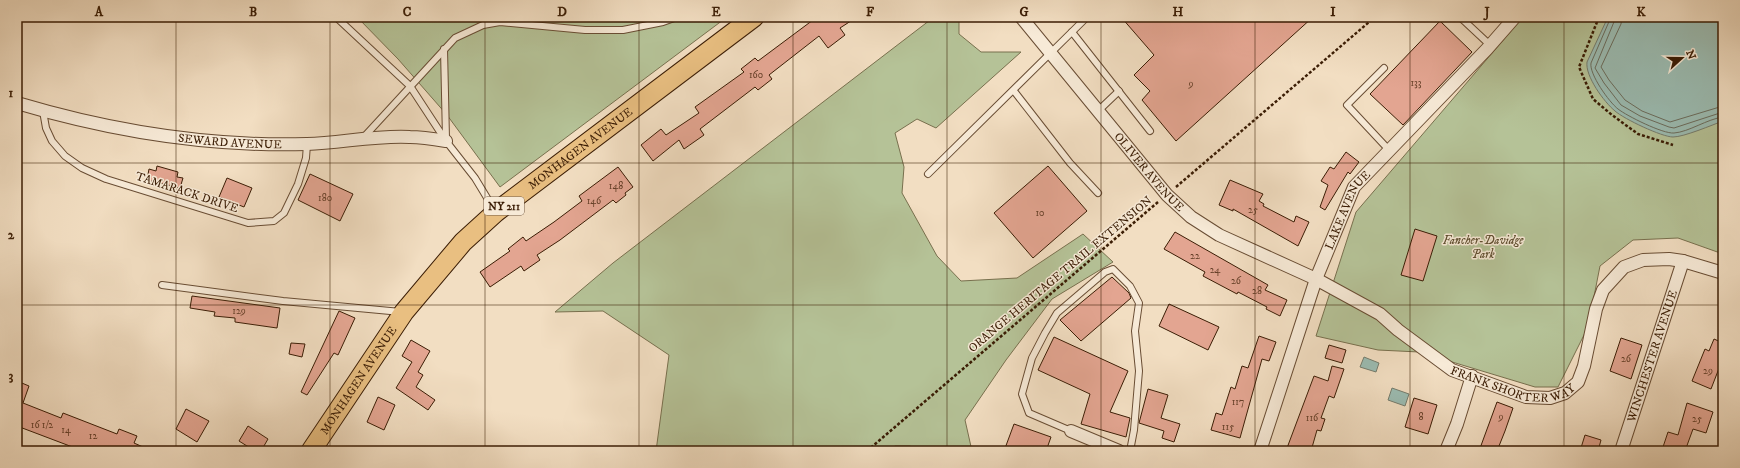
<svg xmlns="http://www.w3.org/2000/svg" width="1740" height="468" viewBox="0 0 1740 468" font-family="'IM FELL DW Pica',serif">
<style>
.green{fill:#b5c297;stroke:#78704e}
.water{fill:#9bbcb2;stroke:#757c6d}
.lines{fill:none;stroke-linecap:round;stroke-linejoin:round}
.shore{stroke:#6b6c5c;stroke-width:1}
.building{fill:#e3a591;stroke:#3b1d05}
.lane-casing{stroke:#694d34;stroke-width:8}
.street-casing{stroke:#694d34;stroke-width:14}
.primary-casing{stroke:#3b1d05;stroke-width:21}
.path{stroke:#3b1d05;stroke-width:2.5;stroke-dasharray:3 2;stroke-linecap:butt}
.lane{stroke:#f7ead7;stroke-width:6}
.street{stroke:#f7ead7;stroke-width:12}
.primary{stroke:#e9bf81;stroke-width:19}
.grid{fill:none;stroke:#3b1d05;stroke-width:1;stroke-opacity:0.55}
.labels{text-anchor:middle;stroke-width:3;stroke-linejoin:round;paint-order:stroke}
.number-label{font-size:10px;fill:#653f28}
.shield{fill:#f7ead7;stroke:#735a44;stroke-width:1}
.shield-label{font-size:11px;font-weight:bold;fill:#3b1d05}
.street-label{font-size:12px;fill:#3b1d05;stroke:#f7ead7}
.park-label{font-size:12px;font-style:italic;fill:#604f31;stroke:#f7ead7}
.neatline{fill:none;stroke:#3b1d05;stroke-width:1.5}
.grid-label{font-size:13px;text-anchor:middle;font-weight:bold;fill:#3b1d05}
</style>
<rect width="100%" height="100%" fill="#f2dec2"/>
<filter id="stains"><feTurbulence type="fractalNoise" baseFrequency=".005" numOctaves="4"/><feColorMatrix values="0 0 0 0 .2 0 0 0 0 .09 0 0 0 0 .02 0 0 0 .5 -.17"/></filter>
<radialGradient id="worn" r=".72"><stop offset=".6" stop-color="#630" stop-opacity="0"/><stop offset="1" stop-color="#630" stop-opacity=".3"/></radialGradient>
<g class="green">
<path d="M357,17H727L500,187L447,115L398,59Z"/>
<path d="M934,17H959V34L981,52H1021L936,128L917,119L895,133L904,167L902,193L937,256L961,281L1017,278L1083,234L1113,262L1052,299L1006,360L965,420L972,451H918L910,446H895L888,451H656L669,355L603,311L555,312L613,263Z"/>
<path d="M1523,17H1723V254L1678,238L1633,240L1600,266L1588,327L1558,387H1535L1419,352L1378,350L1316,336L1356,212Z"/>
</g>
<g class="water">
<path d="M1608,17H1723V121C1712,125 1684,137 1673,137C1662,137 1624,119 1615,111C1604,102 1585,76 1587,62Z"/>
<path d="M1364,357L1379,363L1376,372L1360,367Z"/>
<path d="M1392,388L1409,394L1405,406L1388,400Z"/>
</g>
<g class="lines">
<g class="shore">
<path d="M1611,17L1591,63C1589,74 1609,102 1618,109C1627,116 1663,134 1674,133C1689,132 1707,119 1723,117"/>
<path d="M1616,17L1595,68L1604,83L1621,105L1640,116L1669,127L1674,128L1723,112"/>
<path d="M1622,17L1621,24L1601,67L1609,80L1625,100L1642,111L1670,122L1723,106"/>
</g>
</g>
<g class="building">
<path d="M817,17H857L840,28L845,35L828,48L819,36L769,75L772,79L758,90L755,87L700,129L704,135L684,149L679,140L653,161L641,145L661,129L666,135L699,113L695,107L744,72L741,69L755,58L758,61Z"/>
<path d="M1121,17H1313L1176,141L1142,100L1150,91L1134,75L1154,55Z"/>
<path d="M1440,21L1472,52L1403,125L1370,94Z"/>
<path d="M1346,152L1359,162L1350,174L1348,172L1325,210L1320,207L1328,185L1321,181L1330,167L1334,169Z"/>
<path d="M157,166L178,172L177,177L183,178L180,188L147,180L149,169L156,171Z"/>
<path d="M1048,166L1087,211L1033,258L994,213Z"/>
<path d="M618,167L633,187L625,193L626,195L616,203L613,200L560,240L537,255L540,260L524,271L521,266L490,287L480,272L510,251L508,249L523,237L526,241L554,222L582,201L579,196Z"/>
<path d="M310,174L353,194L340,221L298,200Z"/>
<path d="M227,178L252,188L244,207L219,197Z"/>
<path d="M1230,180L1263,194L1259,201L1264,204L1263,206L1294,222L1296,216L1309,222L1298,246L1233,209V211L1219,205Z"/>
<path d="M1415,229L1437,236L1423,281L1401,275Z"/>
<path d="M1175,232L1268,285L1265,290L1287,300L1280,316L1266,309L1267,307L1238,292L1237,294L1203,276L1205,272L1164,249Z"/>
<path d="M1112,277L1129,293L1131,298L1081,341L1060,320Z"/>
<path d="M192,296L280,308L277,328L235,322V318L214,316L215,312L190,308Z"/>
<path d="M1169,304L1219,327L1208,350L1159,326Z"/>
<path d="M339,311L355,318L338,355L334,353L307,395L301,392Z"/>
<path d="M1259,336L1276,342L1269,361L1262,359L1240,438L1211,430L1216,413L1222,415L1231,387L1235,389L1242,366L1248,368Z"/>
<path d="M1054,337L1128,371L1110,412L1130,418L1126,437L1081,424L1090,394L1038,370Z"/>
<path d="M1621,338L1642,345L1631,379L1610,371Z"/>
<path d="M1714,339L1723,343L1720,354L1723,355V358L1711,389L1692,381L1705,349L1709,351Z"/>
<path d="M411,340L430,351L418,372L423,375L416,387L435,400L428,410L396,388L412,362L402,356Z"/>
<path d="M291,343L305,344L302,357L289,354Z"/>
<path d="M1329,345L1346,350L1342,363L1325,358Z"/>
<path d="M1332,366L1344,369L1334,398L1329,396L1321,418L1325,419L1321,431L1317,430L1311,451H1298L1287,448L1314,376L1328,381Z"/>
<path d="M17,381L29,386L23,403L61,418L63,413L117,434L119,429L137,436L134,443L152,451H83L17,426Z"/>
<path d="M1148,389L1168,395L1161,418L1180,424L1174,442L1162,438L1164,431L1139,423Z"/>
<path d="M378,397L395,405L384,430L367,422Z"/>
<path d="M1414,398L1437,405L1428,434L1405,427Z"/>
<path d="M1497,402L1513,408L1505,431L1497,451H1479Z"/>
<path d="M1687,403L1713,412L1706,433L1693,429L1685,451H1674L1663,447L1668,432L1678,435Z"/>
<path d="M186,409L209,421L197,442L176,429Z"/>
<path d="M1014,424L1051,437L1046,451H1004Z"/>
<path d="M248,426L268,439L261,451H255L239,441Z"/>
<path d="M1585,435L1601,440L1598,451H1580Z"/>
</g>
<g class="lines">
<defs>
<g id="lane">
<path d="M336,17L410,86L446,141L475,178L495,211"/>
<path d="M1460,17L1490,45"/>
<path d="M1072,32L1150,131"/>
<path d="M444,49L446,139"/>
<path d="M1384,68L1347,105L1389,150"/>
<path d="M1014,91L1070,163L1098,193"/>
<path d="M43,111L46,128L52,141L65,156L82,168L106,179L248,223L274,221L284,213L298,184L306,158L307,144"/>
<path d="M1098,111L1119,91"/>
<path d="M363,138L455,38L483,25L500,22L585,30H623L663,22L677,17"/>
<path d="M928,174L1087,17"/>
<path d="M162,285L283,301L401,312"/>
<path d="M1071,431L1029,413L1022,394L1032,358L1045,333L1057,313L1105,272L1113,269L1130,286L1139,303L1135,331L1139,371L1134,430L1130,451"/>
</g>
<g id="street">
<path id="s1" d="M1021,17L1167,195L1191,217L1219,235L1316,279L1380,314L1398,330L1452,370L1526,397L1550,398L1565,393L1578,382L1584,366L1596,309L1603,290L1624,267L1643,260L1669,259L1683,261L1723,273"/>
<path id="s2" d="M17,103C111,131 209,147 307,144C341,143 376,135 410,137C422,137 434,139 446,141"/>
<path d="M1071,431L1119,451"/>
<path id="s3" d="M1260,451L1316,279L1354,187L1487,49L1515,17"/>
<path d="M1446,451L1457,424L1472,376"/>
<path id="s4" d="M1621,451L1683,261"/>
</g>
<g id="primary">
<path id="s5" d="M311,451L404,312L463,242L496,212L754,17"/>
</g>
</defs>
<use href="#lane" class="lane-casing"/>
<use href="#street" class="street-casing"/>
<use href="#primary" class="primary-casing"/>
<g class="path">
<path d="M1599,17L1579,67L1593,99L1612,115L1638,134L1673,145"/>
<path d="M1176,187L1375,17"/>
<path d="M867,451L1158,202"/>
</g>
<use href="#lane" class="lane"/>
<use href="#street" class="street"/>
<use href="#primary" class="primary"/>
</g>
<path class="grid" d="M176,17V451M330,17V451M485,17V451M639,17V451M793,17V451M947,17V451M1101,17V451M1255,17V451M1410,17V451M1564,17V451M17,163H1723M17,305H1723"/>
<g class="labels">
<g class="number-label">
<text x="756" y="78">160</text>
<text x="1416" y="86">133</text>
<text x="1191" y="87">9</text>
<text x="616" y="189">148</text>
<text x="325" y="201">180</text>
<text x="594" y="204">146</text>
<text x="1253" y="213">25</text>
<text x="1040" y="216">10</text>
<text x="1195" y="259">22</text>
<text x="1215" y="273">24</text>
<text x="1236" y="284">26</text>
<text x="1257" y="294">28</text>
<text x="239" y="314">129</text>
<text x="1626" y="362">26</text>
<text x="1708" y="374">29</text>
<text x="1238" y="405">117</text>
<text x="1421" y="420">8</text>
<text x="1501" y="420">9</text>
<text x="1312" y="421">116</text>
<text x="1697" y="422">25</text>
<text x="42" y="428">16 1/2</text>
<text x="1228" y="430">115</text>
<text x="66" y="433">14</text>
<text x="93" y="439">12</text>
</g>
<rect class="shield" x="484" y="197" width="40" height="18" rx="3"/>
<g class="shield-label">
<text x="504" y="210">NY 211</text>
</g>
<g class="street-label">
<text dy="4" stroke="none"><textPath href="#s2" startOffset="217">SEWARD AVENUE</textPath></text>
<text dy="4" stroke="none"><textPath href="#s5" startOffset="409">MONHAGEN AVENUE</textPath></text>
<text dy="4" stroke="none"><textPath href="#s1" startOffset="201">OLIVER AVENUE</textPath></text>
<text transform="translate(187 192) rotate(18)" y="4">TAMARACK DRIVE</text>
<text dy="4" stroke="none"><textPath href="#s3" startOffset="257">LAKE AVENUE</textPath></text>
<text transform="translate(1060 274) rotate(-40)" y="4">ORANGE HERITAGE TRAIL EXTENSION</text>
<text dy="4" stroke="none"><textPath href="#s4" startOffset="100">WINCHESTER AVENUE</textPath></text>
<text dy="4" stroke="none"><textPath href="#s1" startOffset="631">FRANK SHORTER WAY</textPath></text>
<text dy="4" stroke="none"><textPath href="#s5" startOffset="85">MONHAGEN AVENUE</textPath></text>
</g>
<g class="park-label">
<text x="1483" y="244">Fancher-Davidge<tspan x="1483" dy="14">Park</tspan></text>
</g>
</g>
<rect width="1740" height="468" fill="none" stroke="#f2dec2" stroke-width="44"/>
<g transform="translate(1682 58) rotate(69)" stroke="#f7ead7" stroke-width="3" paint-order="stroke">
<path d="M0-3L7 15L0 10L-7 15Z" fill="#3b1d05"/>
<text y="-6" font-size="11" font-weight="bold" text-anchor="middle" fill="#3b1d05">N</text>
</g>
<rect x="22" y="22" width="1696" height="424" class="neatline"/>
<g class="grid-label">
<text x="99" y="16">A</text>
<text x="253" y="16">B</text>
<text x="407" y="16">C</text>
<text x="562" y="16">D</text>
<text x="716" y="16">E</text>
<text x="870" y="16">F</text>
<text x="1024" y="16">G</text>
<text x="1178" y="16">H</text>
<text x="1333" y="16">I</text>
<text x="1487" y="16">J</text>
<text x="1641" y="16">K</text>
<text x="11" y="97">1</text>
<text x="11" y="239">2</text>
<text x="11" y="380">3</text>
</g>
<rect width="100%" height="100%" filter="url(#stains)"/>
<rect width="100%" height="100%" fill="url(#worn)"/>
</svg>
